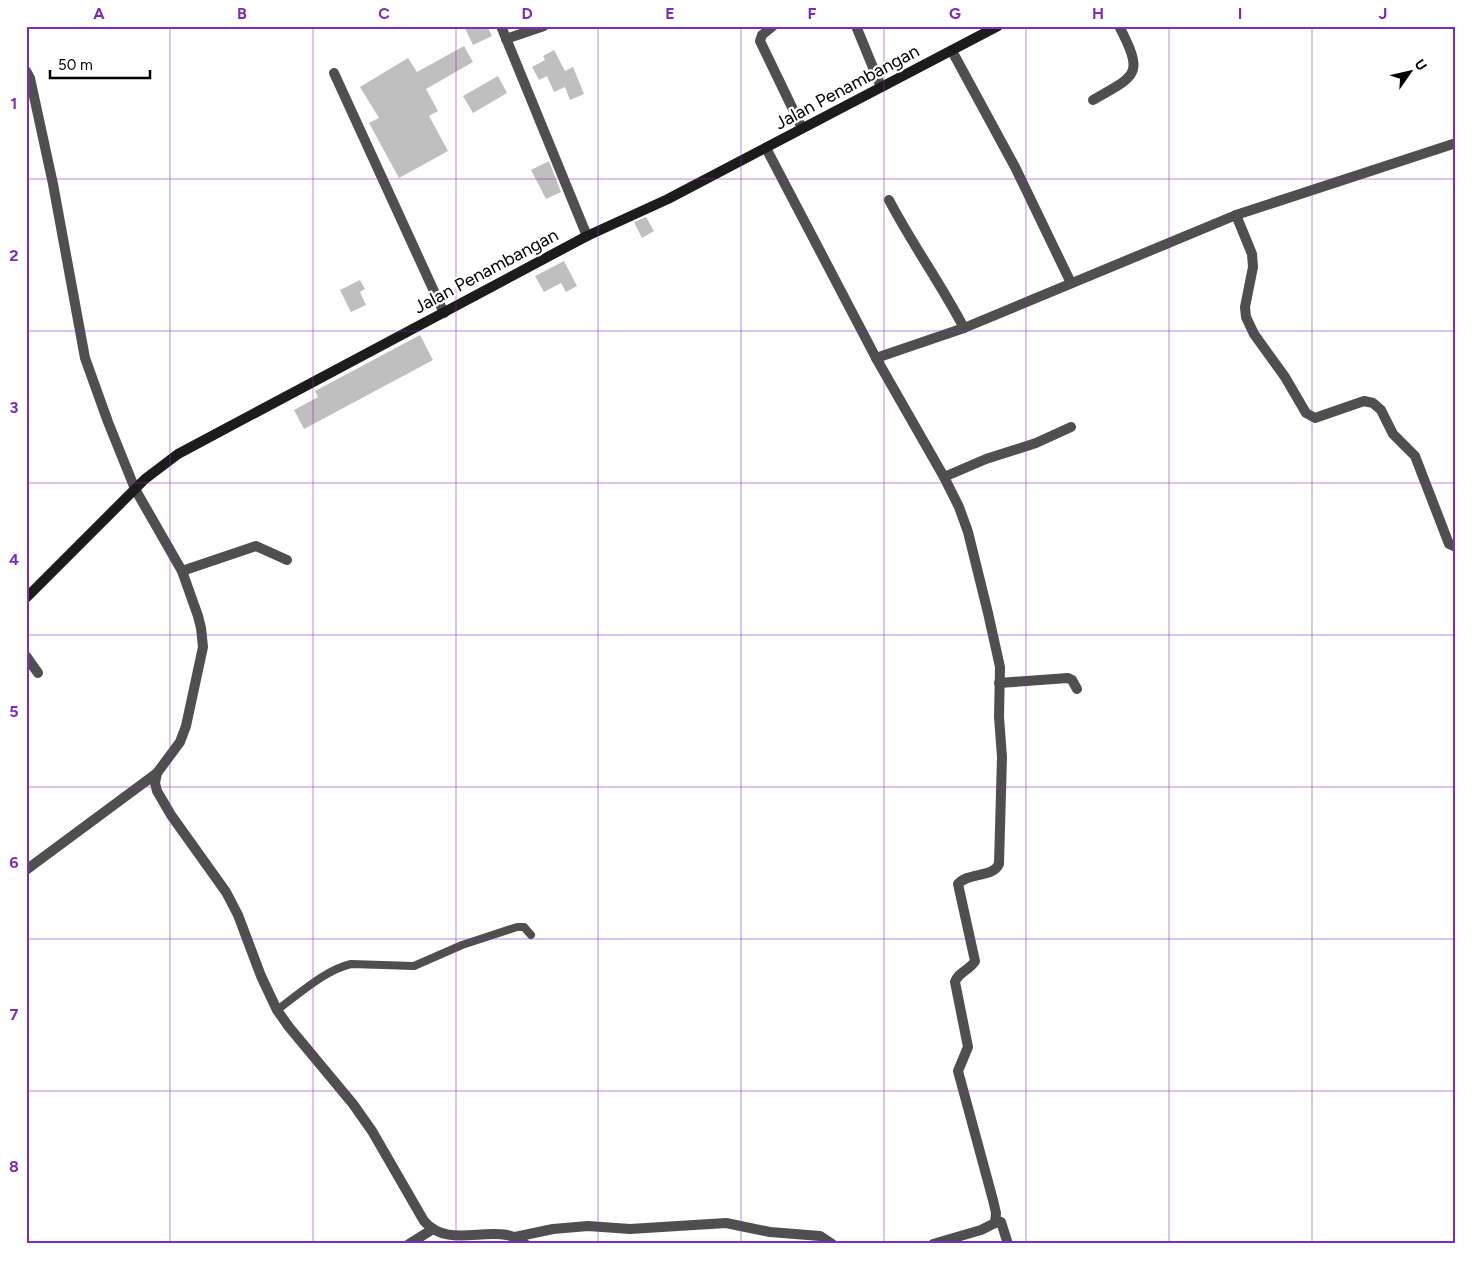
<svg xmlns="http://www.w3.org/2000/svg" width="1482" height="1270" viewBox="0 0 1482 1270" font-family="Figtree,sans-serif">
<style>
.building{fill:#bfbfbf}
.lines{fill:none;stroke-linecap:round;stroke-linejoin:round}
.lane{stroke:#4f4f4f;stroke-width:8}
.street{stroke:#4f4f4f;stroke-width:10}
.secondary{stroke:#1c1c1c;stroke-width:10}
.grid{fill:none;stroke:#7b2cbf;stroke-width:1;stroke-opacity:0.55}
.labels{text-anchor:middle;stroke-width:4.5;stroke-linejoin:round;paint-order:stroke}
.street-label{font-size:18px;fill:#000;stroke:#fff}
.neatline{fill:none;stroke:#7b2cbf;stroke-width:2}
.grid-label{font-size:16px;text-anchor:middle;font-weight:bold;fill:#7b2cbf}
</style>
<rect width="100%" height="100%" fill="#fff"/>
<g class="building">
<path d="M464,26H487L492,36L473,45Z"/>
<path d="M464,46L473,62L426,89L438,111L429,116L448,151L399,178L369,123L379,118L360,87L408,58L417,72Z"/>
<path d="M554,50L565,71L573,67L584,94L570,100L565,87L554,92L547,76L539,80L532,67L545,60L543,56Z"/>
<path d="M498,76L507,93L473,113L463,96Z"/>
<path d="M549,161L561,192L546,199L531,170Z"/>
<path d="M646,217L654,231L642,238L634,222Z"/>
<path d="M564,261L577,286L566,292L561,283L544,292L535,276Z"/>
<path d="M360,280L365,289L360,292L366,305L351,312L340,290Z"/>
<path d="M420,335L433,360L304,429L294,410L318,397L315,391Z"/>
</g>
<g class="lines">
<path class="lane" d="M277,1010C299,994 325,970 351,964L414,966L462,945L517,927H524L531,935"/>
<g class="street">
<path d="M501,26L587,236"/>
<path d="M773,26L762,35L760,41L802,128"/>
<path d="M856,26L881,87"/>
<path d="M506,39L544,26"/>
<path d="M952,51L1015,167L1071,283"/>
<path d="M26,71L30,78L53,184L85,358L108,422L135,489L182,571L198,616L201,628L203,647L186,726L180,742L157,773L155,783L157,791L171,815L226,892L238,915L261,976L277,1010L289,1027L353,1104L372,1131L424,1221C445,1246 479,1230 507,1235C514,1236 519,1240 525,1244"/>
<path d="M334,73L444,313"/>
<path d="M1093,100C1136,75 1145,76 1119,26"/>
<path d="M766,148L876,358L944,477L959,507L968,532L988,613L1000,667L999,717L1002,757L999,864C993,878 968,872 958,884L975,961C970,970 958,972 955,982L968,1047L958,1071L993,1200L996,1213L995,1223L981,1230L933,1244"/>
<path d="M889,200C912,244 941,284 964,328"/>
<path d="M1236,215L1252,254L1253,267L1245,307L1246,317L1254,334L1285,377L1306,413L1315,418L1364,401L1373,403L1381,410L1393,434L1415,456L1449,544L1456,547"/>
<path d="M876,358L964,328L1236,215L1456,143"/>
<path d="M944,477L986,459L1036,443L1071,427"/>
<path d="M182,571L256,546L287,560"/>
<path d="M26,656L38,673"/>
<path d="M999,683L1068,678L1072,680L1077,689"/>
<path d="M26,870L157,773"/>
<path d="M995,1223L998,1221L1001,1222L1008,1244"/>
<path d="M515,1237L553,1229L588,1226L630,1229L726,1223L770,1232L820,1236L832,1244"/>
<path d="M409,1244L433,1229"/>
</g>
<path class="secondary" d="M26,598L145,479L178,454L587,236L668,199L998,26"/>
</g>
<path class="grid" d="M170,26V1244M313,26V1244M456,26V1244M598,26V1244M741,26V1244M884,26V1244M1026,26V1244M1169,26V1244M1312,26V1244M26,179H1456M26,331H1456M26,483H1456M26,635H1456M26,787H1456M26,939H1456M26,1091H1456"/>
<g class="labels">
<g class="street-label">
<text transform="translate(847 87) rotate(-28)" y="6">Jalan Penambangan</text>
<text transform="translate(486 271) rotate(-28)" y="6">Jalan Penambangan</text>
</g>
</g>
<rect width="1482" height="1270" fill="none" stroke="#ffffff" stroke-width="55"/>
<g transform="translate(1410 72) rotate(56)" stroke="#ffffff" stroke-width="4" paint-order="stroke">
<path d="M0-4L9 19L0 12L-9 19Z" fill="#000000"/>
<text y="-8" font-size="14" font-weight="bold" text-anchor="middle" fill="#000000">U</text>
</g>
<path d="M50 70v8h100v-8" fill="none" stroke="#000000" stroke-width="2.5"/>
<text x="58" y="70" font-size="15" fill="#000000" stroke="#ffffff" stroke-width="4" paint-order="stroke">50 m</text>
<rect x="28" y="28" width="1426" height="1214" class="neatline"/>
<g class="grid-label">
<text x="99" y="19">A</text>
<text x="242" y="19">B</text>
<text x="384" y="19">C</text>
<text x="527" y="19">D</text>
<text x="670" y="19">E</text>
<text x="812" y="19">F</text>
<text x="955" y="19">G</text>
<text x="1098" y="19">H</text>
<text x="1240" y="19">I</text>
<text x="1383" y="19">J</text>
<text x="14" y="109">1</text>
<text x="14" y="261">2</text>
<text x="14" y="413">3</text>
<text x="14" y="565">4</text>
<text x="14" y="717">5</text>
<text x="14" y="868">6</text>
<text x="14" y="1020">7</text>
<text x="14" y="1172">8</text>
</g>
</svg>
